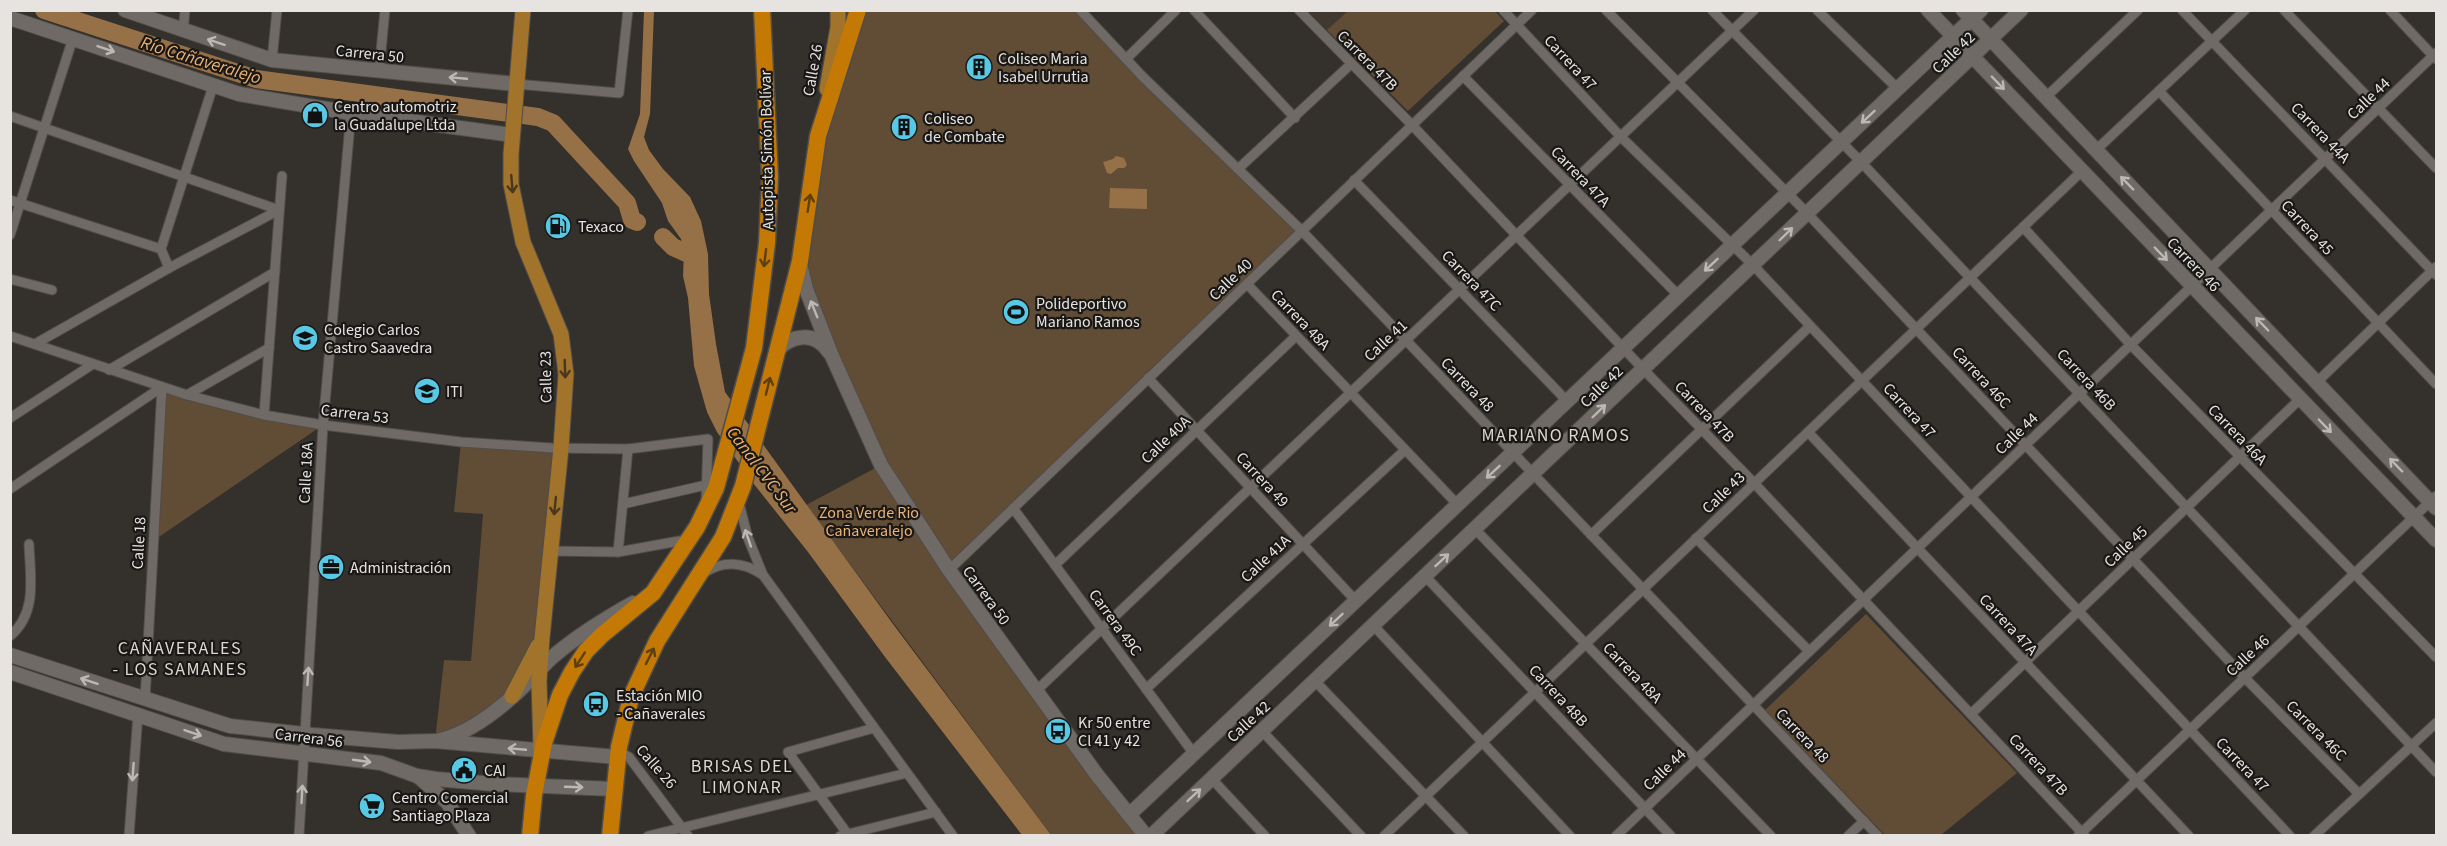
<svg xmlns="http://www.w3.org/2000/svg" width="2447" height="846" viewBox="0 0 2447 846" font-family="'Source Sans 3',sans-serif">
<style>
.built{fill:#413830}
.green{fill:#614c35}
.water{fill:#967047}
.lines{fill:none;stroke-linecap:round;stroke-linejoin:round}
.river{stroke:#967047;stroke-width:18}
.street-casing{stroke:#514d49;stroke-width:11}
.secondary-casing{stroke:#514d49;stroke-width:16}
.primary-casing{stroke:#514d49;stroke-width:17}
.highway-casing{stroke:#514d49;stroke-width:19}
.street{stroke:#6f6a65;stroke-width:9}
.secondary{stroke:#6f6a65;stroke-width:14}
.primary{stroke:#a1732b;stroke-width:15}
.highway{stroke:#c37904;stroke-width:16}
.oneway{stroke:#bcb9b5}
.oneway2{stroke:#49381d}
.oneway3{stroke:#5e3f0f}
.labels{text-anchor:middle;stroke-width:4.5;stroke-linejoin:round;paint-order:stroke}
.street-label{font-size:16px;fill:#e6e3e0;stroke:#1a1816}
.poi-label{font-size:16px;fill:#e6e3e0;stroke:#1a1816;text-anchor:start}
.park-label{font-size:16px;fill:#edb374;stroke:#1a1816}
.water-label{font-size:18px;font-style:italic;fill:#ecb273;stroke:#1a1816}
.neighbourhood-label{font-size:18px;letter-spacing:1.5px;fill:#ddd7d1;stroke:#1a1816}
</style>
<rect width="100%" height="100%" fill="#34302b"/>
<path class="built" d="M1308,11H1349L1327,30Z"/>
<g class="green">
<path d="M1349,10L1495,11L1504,21L1408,111L1327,30Z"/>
<path d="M858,11H1080L1302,231L949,570L1097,775L1118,813L1136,835H1051L806,505L881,465L802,277L816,158Z"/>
<path d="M162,387L323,425L153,541Z"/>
<path d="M461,442L561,448L542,638L512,696L435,741L444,660L471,661L483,514L454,512Z"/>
<path d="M1866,614L2017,773L1941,835H1885L1765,710Z"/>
</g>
<g class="water">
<path d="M644,11H654L650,114L644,137L649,150L663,169L690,197L701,221L708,254L709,294L716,344L725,392L893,624L1051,835H1022L885,657L808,552L753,483L717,432L707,412L694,366L688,298L683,276L684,252L681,239L668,221L662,203L634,161L628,149L640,114Z"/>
<path d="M1116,156L1124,158L1127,165L1124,168H1118L1111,174L1107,173L1103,162L1113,159Z"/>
<path d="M1110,188L1147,189V209L1109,208Z"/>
</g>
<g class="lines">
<g class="river">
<path d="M44,10L256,79L538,117L553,123L627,203L632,220L637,222"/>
<path d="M663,237L673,247L691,255"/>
</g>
<defs>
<g id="street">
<path d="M1080,10L1142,76L1302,231L1878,836"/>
<path d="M1194,10L1295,118"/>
<path d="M1299,10L1412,125L1643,369L1754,483L2085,836"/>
<path d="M1503,10L1621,137L1753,265L2290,836"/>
<path d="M1606,10L1807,213L2245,678L2359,794"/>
<path d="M1712,10L1861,162L2436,772"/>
<path d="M1817,10L1898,89"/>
<path d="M2182,10L2436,275"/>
<path d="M2284,10L2436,168"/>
<path d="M2390,10L2436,59"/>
<path d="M183,32L185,10"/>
<path d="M1126,59L1176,10"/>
<path d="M272,60L277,10"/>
<path d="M379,71L385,10"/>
<path d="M1463,76L1679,296"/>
<path d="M516,84L619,93L628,10"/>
<path d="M2159,91L2436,384"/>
<path d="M2046,97L2138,10"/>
<path d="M10,116L279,210"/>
<path d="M2096,150L2245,10"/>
<path d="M1238,169L1351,64"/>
<path d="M1354,180L1567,401"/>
<path d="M10,200L161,249L169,268"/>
<path d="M2023,227L2131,345L2436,657"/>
<path d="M10,235L73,38"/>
<path d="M161,249L213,86"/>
<path d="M10,279L52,290"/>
<path d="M1247,284L1458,505"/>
<path d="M10,336L187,395L264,415L323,425L461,442L552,448L628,449L708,439L706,501"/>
<path d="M35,344L169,268L279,210"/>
<path d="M109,370L275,272"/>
<path d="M1148,378L1356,601"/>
<path d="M2317,382L2436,267"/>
<path d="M187,395L269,348"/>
<path d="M264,415L282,176"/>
<path d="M10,418L93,364"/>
<path d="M1808,432L2189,836"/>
<path d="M10,489L162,387"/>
<path d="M739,503L748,538L763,575L953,836"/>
<path d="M623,504L706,485"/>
<path d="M1013,508L1194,754"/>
<path d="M1475,529L1771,836"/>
<path d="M1591,535L1810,326"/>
<path d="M1696,538L1809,651"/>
<path d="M550,551L618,552L679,541L685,543"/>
<path d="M618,552L628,449"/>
<path d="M1055,565L1296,336"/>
<path d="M949,570L1532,10"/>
<path d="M704,573C723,560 744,562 763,575"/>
<path d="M1425,576L1671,836"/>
<path d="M1373,625L1570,836"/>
<path d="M10,636C38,613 30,576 29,544"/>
<path d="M1315,681L1464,836"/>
<path d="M1146,689L1405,450"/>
<path d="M1036,691L1754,10"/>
<path d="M145,700L162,387"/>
<path d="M1971,714L2300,399"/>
<path d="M1262,731L1361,836"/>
<path d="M618,751L629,757L688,836"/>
<path d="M1212,779L1265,836"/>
<path d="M129,836L138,714"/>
<path d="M299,836L323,425L351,113"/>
<path d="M648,836L907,773"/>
<path d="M840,836L936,812"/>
<path d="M849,836L788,752L874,728"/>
<path d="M1384,836L2082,171"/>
<path d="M1616,836L2436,53"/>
<path d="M1848,836L1864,821"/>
<path d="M2078,836L2436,496"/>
<path d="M2314,836L2436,723"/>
</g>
<g id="secondary">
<path d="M125,10L272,60L516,84"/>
<path d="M1928,10L2436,540"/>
<path d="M1963,10L2436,508"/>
<path d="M10,18L239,94L351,113L512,135"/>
<path d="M800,264L806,289L832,356L881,465L949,570L1097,775L1146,836"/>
<path d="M776,352C791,334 815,331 829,352"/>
<path d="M10,655L230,726L313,735L398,742L435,741L617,757"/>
<path d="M10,672L224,744L381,763L417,776L436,779L494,784L613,789"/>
<path d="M440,740C474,732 506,704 530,680C539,671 547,661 556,654C580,634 606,618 633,603"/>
<path d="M419,777L447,802L469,836"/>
<path d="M1129,815L1981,10"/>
<path d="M1151,836L2021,10"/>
</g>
<g id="primary">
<path d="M523,10L511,154V184L523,242L561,334L566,374L561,448L542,638L539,681L541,748"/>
<path d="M827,89L838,27V10"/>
<path d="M512,696L538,646"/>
</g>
<g id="highway">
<path d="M530,836L534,795L544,743L560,695L572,672L586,651L602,635L653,593L697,527L716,488L754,348L767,243L770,177L762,10"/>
<path d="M610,836L619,747L631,697L657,641L723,537L743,486L800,261L818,136L858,10"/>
</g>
</defs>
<use href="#street" class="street-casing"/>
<use href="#secondary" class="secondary-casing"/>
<use href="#primary" class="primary-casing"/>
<use href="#highway" class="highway-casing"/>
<use href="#street" class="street"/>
<use href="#secondary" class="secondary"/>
<use href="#primary" class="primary"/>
<use href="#highway" class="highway"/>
</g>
<defs><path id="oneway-shaft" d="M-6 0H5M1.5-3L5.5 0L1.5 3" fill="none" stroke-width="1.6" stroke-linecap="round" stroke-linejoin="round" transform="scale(1.5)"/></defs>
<g class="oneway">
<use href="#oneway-shaft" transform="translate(216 42) rotate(-162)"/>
<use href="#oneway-shaft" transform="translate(106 49) rotate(19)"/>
<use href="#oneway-shaft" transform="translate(458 78) rotate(-175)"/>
<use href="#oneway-shaft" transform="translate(1998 83) rotate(46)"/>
<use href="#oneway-shaft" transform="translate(1868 117) rotate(137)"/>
<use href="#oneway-shaft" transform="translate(2127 183) rotate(-134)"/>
<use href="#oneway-shaft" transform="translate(1786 234) rotate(-44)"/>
<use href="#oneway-shaft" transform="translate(2161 254) rotate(46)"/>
<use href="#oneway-shaft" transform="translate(1711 265) rotate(137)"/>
<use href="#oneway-shaft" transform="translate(814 309) rotate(-112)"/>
<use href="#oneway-shaft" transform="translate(2262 324) rotate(-134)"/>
<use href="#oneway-shaft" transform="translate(1599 411) rotate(-44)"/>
<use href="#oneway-shaft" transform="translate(2325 426) rotate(46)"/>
<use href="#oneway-shaft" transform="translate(2396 465) rotate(-134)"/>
<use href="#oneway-shaft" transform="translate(1493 472) rotate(137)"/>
<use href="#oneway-shaft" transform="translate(748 538) rotate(-109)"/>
<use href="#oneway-shaft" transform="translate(1442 560) rotate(-43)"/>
<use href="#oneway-shaft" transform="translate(1336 620) rotate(137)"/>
<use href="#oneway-shaft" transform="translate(308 676) rotate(-86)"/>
<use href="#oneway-shaft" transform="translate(89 681) rotate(-162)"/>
<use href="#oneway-shaft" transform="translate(193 733) rotate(19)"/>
<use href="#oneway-shaft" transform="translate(517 749) rotate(-175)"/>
<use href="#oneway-shaft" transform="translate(362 761) rotate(8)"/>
<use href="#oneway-shaft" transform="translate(133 772) rotate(94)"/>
<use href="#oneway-shaft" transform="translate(574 787) rotate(2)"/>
<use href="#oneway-shaft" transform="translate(302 794) rotate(-87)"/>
<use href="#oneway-shaft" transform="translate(1194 795) rotate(-43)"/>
</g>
<g class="oneway2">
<use href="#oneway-shaft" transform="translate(512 184) rotate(85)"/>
<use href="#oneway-shaft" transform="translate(565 369) rotate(88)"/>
<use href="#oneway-shaft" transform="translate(555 506) rotate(96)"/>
</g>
<g class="oneway3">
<use href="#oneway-shaft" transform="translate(809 203) rotate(-81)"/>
<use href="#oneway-shaft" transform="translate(765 258) rotate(97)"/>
<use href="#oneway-shaft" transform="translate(768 386) rotate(-76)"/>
<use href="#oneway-shaft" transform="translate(650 656) rotate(-63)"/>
<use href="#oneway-shaft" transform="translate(580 660) rotate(123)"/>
</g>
<defs>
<symbol id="building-disc" viewBox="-11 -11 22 22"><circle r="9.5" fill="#59c8e5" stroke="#1a1816"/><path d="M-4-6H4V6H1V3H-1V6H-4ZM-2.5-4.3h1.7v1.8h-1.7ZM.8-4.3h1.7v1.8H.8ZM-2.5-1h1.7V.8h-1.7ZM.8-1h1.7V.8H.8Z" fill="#111"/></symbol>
<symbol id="shop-disc" viewBox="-11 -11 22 22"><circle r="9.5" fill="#59c8e5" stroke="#1a1816"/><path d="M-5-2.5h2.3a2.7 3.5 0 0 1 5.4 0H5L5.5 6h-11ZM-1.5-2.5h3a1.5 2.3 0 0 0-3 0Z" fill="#111"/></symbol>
<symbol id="fuel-disc" viewBox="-11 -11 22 22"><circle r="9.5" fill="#59c8e5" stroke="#1a1816"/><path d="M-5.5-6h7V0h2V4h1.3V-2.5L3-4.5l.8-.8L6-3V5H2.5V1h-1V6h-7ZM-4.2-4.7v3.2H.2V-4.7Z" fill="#111"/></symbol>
<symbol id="stadium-disc" viewBox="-11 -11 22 22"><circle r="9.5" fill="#59c8e5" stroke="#1a1816"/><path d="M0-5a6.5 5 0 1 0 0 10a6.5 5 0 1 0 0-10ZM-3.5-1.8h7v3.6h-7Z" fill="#111"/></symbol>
<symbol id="school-disc" viewBox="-11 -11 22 22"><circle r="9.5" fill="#59c8e5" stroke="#1a1816"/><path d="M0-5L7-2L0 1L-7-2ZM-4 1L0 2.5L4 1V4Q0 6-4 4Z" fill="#111"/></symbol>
<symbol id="office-disc" viewBox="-11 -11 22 22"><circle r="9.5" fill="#59c8e5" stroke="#1a1816"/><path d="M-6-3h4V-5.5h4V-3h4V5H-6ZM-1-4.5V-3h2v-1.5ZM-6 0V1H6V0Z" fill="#111"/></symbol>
<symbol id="bus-disc" viewBox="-11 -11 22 22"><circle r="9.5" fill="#59c8e5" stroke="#1a1816"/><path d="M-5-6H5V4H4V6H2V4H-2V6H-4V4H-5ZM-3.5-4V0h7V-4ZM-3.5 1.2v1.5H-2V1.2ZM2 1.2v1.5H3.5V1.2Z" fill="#111"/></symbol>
<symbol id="civic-disc" viewBox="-11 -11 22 22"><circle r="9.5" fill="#59c8e5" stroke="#1a1816"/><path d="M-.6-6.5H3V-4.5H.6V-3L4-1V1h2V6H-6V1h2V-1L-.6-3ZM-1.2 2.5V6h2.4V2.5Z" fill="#111"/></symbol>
<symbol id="supermarket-disc" viewBox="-11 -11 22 22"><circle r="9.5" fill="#59c8e5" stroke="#1a1816"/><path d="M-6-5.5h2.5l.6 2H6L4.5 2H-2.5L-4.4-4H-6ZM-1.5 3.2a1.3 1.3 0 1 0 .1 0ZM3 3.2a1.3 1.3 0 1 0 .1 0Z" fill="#111"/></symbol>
</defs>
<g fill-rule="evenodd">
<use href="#building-disc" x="964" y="52" width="30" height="30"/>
<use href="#shop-disc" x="300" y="100" width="30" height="30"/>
<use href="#building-disc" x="889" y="112" width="30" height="30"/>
<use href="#fuel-disc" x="543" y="211" width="30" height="30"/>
<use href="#stadium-disc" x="1001" y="297" width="30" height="30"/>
<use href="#school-disc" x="290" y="323" width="30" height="30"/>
<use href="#school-disc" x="412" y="376" width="30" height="30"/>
<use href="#office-disc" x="316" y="552" width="30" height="30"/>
<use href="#bus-disc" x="581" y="689" width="30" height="30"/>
<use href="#bus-disc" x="1043" y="716" width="30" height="30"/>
<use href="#civic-disc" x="449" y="755" width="30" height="30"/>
<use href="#supermarket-disc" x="357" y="791" width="30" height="30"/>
</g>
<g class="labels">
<g class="street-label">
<text transform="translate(1953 52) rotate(-44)" y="6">Calle 42</text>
<text transform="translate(370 53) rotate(6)" y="6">Carrera 50</text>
<text transform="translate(1368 60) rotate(45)" y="6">Carrera 47B</text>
<text transform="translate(1571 62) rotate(47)" y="6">Carrera 47</text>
<text transform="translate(812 70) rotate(-80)" y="6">Calle 26</text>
<text transform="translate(2368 98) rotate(-44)" y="6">Calle 44</text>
<text transform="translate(2321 132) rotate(46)" y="6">Carrera 44A</text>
<text transform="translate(766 150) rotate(-91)" y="6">Autopista Simón Bolívar</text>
<text transform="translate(1581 176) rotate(46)" y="6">Carrera 47A</text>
<text transform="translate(2308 227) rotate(47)" y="6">Carrera 45</text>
<text transform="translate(2194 264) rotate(46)" y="6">Carrera 46</text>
<text transform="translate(1230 279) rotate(-44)" y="6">Calle 40</text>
<text transform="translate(1472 280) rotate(46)" y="6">Carrera 47C</text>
<text transform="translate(1301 319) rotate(46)" y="6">Carrera 48A</text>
<text transform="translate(1385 340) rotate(-43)" y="6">Calle 41</text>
<text transform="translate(545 377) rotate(-91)" y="6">Calle 23</text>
<text transform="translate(1982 377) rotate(47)" y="6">Carrera 46C</text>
<text transform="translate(2087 379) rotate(47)" y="6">Carrera 46B</text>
<text transform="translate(1468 384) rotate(46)" y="6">Carrera 48</text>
<text transform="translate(1601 386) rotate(-44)" y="6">Calle 42</text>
<text transform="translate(1910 410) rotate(47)" y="6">Carrera 47</text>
<text transform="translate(1705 411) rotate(46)" y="6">Carrera 47B</text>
<text transform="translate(355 413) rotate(7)" y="6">Carrera 53</text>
<text transform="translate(2016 433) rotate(-44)" y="6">Calle 44</text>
<text transform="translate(2238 434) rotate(46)" y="6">Carrera 46A</text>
<text transform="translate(1165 439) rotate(-44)" y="6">Calle 40A</text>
<text transform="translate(305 473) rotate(-87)" y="6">Calle 18A</text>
<text transform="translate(1263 479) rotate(47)" y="6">Carrera 49</text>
<text transform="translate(1723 492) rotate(-44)" y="6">Calle 43</text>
<text transform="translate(138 543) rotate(-87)" y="6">Calle 18</text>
<text transform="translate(2125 546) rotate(-43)" y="6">Calle 45</text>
<text transform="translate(1265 558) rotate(-43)" y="6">Calle 41A</text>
<text transform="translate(987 595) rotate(54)" y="6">Carrera 50</text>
<text transform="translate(1116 622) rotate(54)" y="6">Carrera 49C</text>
<text transform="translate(2009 624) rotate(47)" y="6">Carrera 47A</text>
<text transform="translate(2247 655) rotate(-43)" y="6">Calle 46</text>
<text transform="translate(1633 672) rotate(46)" y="6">Carrera 48A</text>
<text transform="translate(1559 695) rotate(47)" y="6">Carrera 48B</text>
<text transform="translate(1248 721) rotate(-43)" y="6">Calle 42</text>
<text transform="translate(2317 730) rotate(45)" y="6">Carrera 46C</text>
<text transform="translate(1803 735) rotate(46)" y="6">Carrera 48</text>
<text transform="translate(309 737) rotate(7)" y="6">Carrera 56</text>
<text transform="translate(2039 764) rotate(47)" y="6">Carrera 47B</text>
<text transform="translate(2243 764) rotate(46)" y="6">Carrera 47</text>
<text transform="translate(657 766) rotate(49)" y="6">Calle 26</text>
<text transform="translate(1664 769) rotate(-44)" y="6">Calle 44</text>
</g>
<g class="poi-label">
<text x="998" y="64">Coliseo Maria<tspan x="998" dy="18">Isabel Urrutia</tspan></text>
<text x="334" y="112">Centro automotriz<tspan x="334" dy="18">la Guadalupe Ltda</tspan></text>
<text x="924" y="124">Coliseo<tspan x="924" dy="18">de Combate</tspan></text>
<text x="578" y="232">Texaco</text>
<text x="1036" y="309">Polideportivo<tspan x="1036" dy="18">Mariano Ramos</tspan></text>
<text x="324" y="335">Colegio Carlos<tspan x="324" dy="18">Castro Saavedra</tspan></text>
<text x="446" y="397">ITI</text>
<text x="350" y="573">Administración</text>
<text x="616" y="701">Estación MIO<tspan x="616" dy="18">- Cañaverales</tspan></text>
<text x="1078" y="728">Kr 50 entre<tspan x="1078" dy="18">Cl 41 y 42</tspan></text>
<text x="484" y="776">CAI</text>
<text x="392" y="803">Centro Comercial<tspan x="392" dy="18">Santiago Plaza</tspan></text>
</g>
<g class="park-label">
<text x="869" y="518">Zona Verde Rio<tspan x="869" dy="18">Cañaveralejo</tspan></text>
</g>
<g class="water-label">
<text transform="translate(201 60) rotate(17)" y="6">Río Cañaveralejo</text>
<text transform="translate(762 470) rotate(53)" y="6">Canal CVC Sur</text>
</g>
<g class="neighbourhood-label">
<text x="1556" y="441">MARIANO RAMOS</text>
<text x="180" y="654">CAÑAVERALES<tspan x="180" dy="21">- LOS SAMANES</tspan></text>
<text x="742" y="772">BRISAS DEL<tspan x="742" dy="21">LIMONAR</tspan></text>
</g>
</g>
<rect width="2447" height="846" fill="none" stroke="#e6e3e0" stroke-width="24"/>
</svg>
